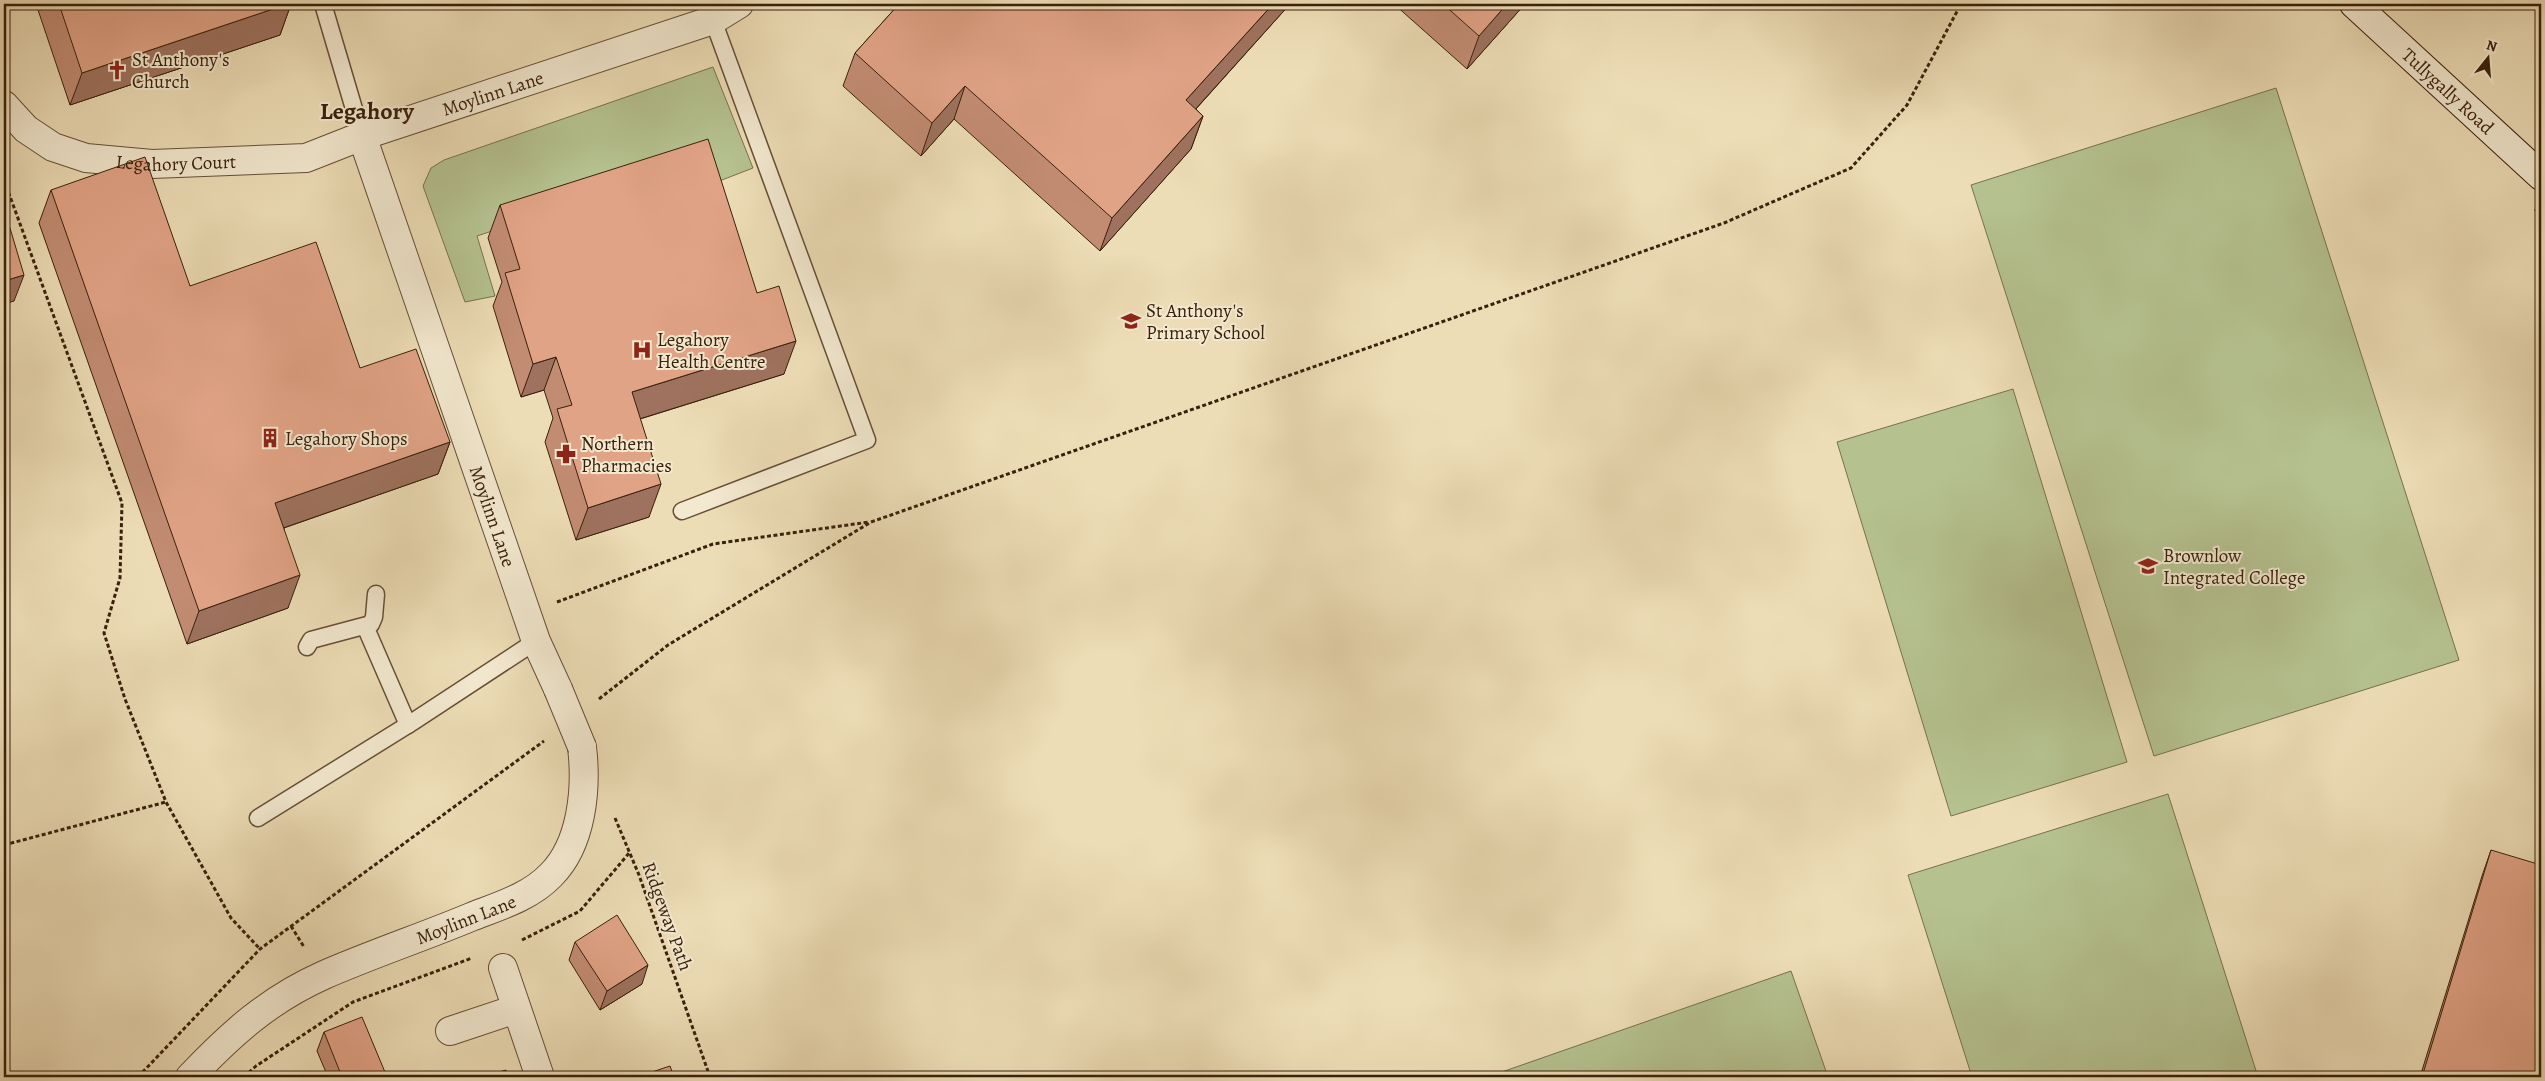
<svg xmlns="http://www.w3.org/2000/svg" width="2545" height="1081" viewBox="0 0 2545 1081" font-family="Alegreya,serif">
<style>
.green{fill:#b5c290;stroke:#77714e}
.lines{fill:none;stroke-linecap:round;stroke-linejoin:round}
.lane-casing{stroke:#664f36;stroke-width:19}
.street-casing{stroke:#664f36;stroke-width:30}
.secondary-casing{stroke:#39200b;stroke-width:30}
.path{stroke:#39200b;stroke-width:3;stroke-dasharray:4 2.5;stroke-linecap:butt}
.lane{stroke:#f3e9d0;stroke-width:16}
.street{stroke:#f3e9d0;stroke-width:28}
.secondary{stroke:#f3e9d0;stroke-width:28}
.street-bridge-casing{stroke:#664f36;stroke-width:30;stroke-linecap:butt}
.street-bridge{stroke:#f3e9d0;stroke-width:28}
.wall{fill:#c28c73;stroke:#39200b}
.shaded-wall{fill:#9e725e;stroke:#39200b}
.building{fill:#e1a386;stroke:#39200b}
.labels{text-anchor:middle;stroke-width:4;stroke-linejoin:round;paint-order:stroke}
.poi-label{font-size:19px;fill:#39200b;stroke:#f3e9d0;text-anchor:start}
.street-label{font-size:19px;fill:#39200b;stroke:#f3e9d0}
.district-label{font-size:24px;font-weight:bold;fill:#39200b;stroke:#f3e9d0}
</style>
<rect width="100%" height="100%" fill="#edddb6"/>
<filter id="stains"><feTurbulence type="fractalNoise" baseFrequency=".004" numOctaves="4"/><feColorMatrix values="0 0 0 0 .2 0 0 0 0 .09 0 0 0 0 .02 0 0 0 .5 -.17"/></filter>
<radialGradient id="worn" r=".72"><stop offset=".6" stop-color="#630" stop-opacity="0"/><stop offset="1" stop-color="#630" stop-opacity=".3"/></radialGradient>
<g class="green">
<path d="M713,67L753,168L709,185L701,162L477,236L495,296L465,302L423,186L431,168L444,160Z"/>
<path d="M2276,88L2459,660L2154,756L1971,185Z"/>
<path d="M2013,389L2127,762L1951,816L1837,442Z"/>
<path d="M2168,794L2258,1077H1972L1908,875Z"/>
<path d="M1791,971L1828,1077H1500L1499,1073Z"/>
</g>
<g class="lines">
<defs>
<g id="lane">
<path d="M323,4L362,136"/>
<path d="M682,511L867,440L713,20"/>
<path d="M365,626L408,725"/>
<path d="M307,647L311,640L371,624L374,617L376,594"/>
<path d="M258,818L411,723L536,641"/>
</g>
<g id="street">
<path id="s1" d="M4,105L26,129L53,147L86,158L152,164L306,158L362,136L713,20L739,4"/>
<path id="s2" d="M362,136L536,641L558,689"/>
<path d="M503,968L540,1077"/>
<path d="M450,1031L516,1009"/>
<path id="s3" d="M190,1077C231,1034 268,1000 324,975C372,954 423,937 471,917C499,906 530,897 551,875C582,844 587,789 582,747"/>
</g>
<g id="secondary">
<path id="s4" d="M2354,4L2541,176"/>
</g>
</defs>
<use href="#lane" class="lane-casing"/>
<use href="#street" class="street-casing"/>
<use href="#secondary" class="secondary-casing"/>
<g class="path">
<path d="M4,180L122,503L120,578L104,633L125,699L166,802L231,918L260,949"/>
<path d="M2535,209L2541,215"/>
<path d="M557,602L713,544L869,522"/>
<path d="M599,699L668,645L871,522L1724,223L1851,168L1907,105L1961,4"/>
<path d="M615,818L639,875L710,1077"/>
<path d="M4,845L166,802"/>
<path d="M291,926L304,947"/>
<path d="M522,940L580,911L630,852"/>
<path d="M138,1077L260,949L544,741"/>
<path d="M244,1077L256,1066L353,1002L472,958"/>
</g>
<use href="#lane" class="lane"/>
<use href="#street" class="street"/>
<use href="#secondary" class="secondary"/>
<defs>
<path id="street-bridge" d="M558,689L582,747"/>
</defs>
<use href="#street-bridge" class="street-bridge-casing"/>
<use href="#street-bridge" class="street-bridge"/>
</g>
<g class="wall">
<path d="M36,4H291L280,35L70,105Z"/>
<path d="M899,4H1290L1196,109L1203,116L1191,149L1100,251L954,119L921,156L843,86L855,53Z"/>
<path d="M1394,4H1525L1467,69Z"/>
<path d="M51,190L190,286L360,368L450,442L438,474L284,528L288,608L187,644L39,223Z"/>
<path d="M500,205L757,293L784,374L640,419L649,517L576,540L545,442L553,418L544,390L521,397L493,306L502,282L488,238Z"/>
<path d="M2491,850L2541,1077H2420L2482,876Z"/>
<path d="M575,942L642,984L600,1010L569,960Z"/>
<path d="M324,1032L387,1077H328L317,1051Z"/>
</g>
<g class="shaded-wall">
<path d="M4,4H23L4,12Z"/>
<path d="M288,4H291L280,35L70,105L82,73Z"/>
<path d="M1273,4H1290L1174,133L1186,100Z"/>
<path d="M1507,4H1525L1467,69L1479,36Z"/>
<path d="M965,86L954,119L921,156L932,123Z"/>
<path d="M1203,116L1191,149L1100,251L1112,218Z"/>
<path d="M24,275L14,301L4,304V281Z"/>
<path d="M796,341L784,374L620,425L632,392Z"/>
<path d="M556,357L544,390L521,397L533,364Z"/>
<path d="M450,442L438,474L263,535L275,503Z"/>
<path d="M661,484L649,517L576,540L588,508Z"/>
<path d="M300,575L288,608L187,644L199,611Z"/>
<path d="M648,965L642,984L600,1010L607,991Z"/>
</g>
<g class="building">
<path d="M59,4H288L82,73Z"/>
<path d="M899,4H1273L1186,100L1203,116L1112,218L965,86L932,123L855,53Z"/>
<path d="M1443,4H1507L1479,36Z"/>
<path d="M708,139L757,293L779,286L796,341L632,392L661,484L588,508L557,409L572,405L556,357L533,364L505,273L520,269L500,205Z"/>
<path d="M145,157L190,286L316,242L360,368L416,349L450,442L275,503L300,575L199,611L51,190Z"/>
<path d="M4,208L24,275L4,281Z"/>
<path d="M2491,850L2541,865V1077H2422Z"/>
<path d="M617,915L648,965L607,991L575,942Z"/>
<path d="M362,1017L387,1077H342L324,1032Z"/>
<path d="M670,1066L674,1077H637Z"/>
<path d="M506,1070L508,1077H480Z"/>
</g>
<defs>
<symbol id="church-bare" viewBox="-9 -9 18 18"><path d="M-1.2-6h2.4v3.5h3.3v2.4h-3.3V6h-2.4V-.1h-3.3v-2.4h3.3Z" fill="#8f2418" stroke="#f3e9d0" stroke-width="2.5" paint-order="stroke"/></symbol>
<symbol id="school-bare" viewBox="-9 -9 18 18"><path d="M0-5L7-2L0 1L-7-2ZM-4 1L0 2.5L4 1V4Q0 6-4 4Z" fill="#8f2418" stroke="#f3e9d0" stroke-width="2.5" paint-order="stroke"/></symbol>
<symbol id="hospital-bare" viewBox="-9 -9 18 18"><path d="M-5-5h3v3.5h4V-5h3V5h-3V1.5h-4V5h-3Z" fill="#8f2418" stroke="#f3e9d0" stroke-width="2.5" paint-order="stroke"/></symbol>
<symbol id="building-bare" viewBox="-9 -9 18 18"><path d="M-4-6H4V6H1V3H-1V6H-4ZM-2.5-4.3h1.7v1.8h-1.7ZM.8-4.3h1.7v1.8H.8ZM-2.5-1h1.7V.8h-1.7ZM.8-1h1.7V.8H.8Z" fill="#8f2418" stroke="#f3e9d0" stroke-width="2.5" paint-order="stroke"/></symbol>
<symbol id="pharmacy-bare" viewBox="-9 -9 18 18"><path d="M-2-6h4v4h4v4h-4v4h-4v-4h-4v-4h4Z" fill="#8f2418" stroke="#f3e9d0" stroke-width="2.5" paint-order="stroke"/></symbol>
</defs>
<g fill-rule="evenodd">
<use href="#church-bare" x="103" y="56" width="28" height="28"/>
<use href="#school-bare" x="1117" y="307" width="28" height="28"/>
<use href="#hospital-bare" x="628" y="336" width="28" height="28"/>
<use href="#building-bare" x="256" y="424" width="28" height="28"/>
<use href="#pharmacy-bare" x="552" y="440" width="28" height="28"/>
<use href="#school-bare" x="2134" y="552" width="28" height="28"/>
</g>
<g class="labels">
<g class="poi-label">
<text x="132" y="66">St Anthony's<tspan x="132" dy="22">Church</tspan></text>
<text x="1146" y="317">St Anthony's<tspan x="1146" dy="22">Primary School</tspan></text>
<text x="657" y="346">Legahory<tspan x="657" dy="22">Health Centre</tspan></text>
<text x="285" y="445">Legahory Shops</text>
<text x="581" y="450">Northern<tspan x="581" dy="22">Pharmacies</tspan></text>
<text x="2163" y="562">Brownlow<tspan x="2163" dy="22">Integrated College</tspan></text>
</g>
<g class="street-label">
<text dy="7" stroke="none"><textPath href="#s4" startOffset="128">Tullygally Road</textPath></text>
<text dy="7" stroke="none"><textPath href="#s1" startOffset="518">Moylinn Lane</textPath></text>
<text dy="7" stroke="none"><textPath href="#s1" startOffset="190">Legahory Court</textPath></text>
<text dy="7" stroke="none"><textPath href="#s2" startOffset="402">Moylinn Lane</textPath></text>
<text transform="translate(668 916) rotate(70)" y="7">Ridgeway Path</text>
<text dy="7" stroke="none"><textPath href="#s3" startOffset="322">Moylinn Lane</textPath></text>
</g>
<g class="district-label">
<text x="367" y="119">Legahory</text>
</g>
</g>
<rect width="2545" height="1081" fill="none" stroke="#edddb6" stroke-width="20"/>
<rect x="5" y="5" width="2535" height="1071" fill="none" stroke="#39200b" stroke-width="2.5"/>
<rect x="10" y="10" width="2525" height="1061" fill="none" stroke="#39200b"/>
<g transform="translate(2488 58) rotate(17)" stroke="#f3e9d0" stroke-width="4" paint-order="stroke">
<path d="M0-4L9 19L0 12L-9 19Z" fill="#39200b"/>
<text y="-8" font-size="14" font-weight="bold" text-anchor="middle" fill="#39200b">N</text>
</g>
<rect width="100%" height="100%" filter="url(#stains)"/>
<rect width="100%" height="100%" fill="url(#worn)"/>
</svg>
